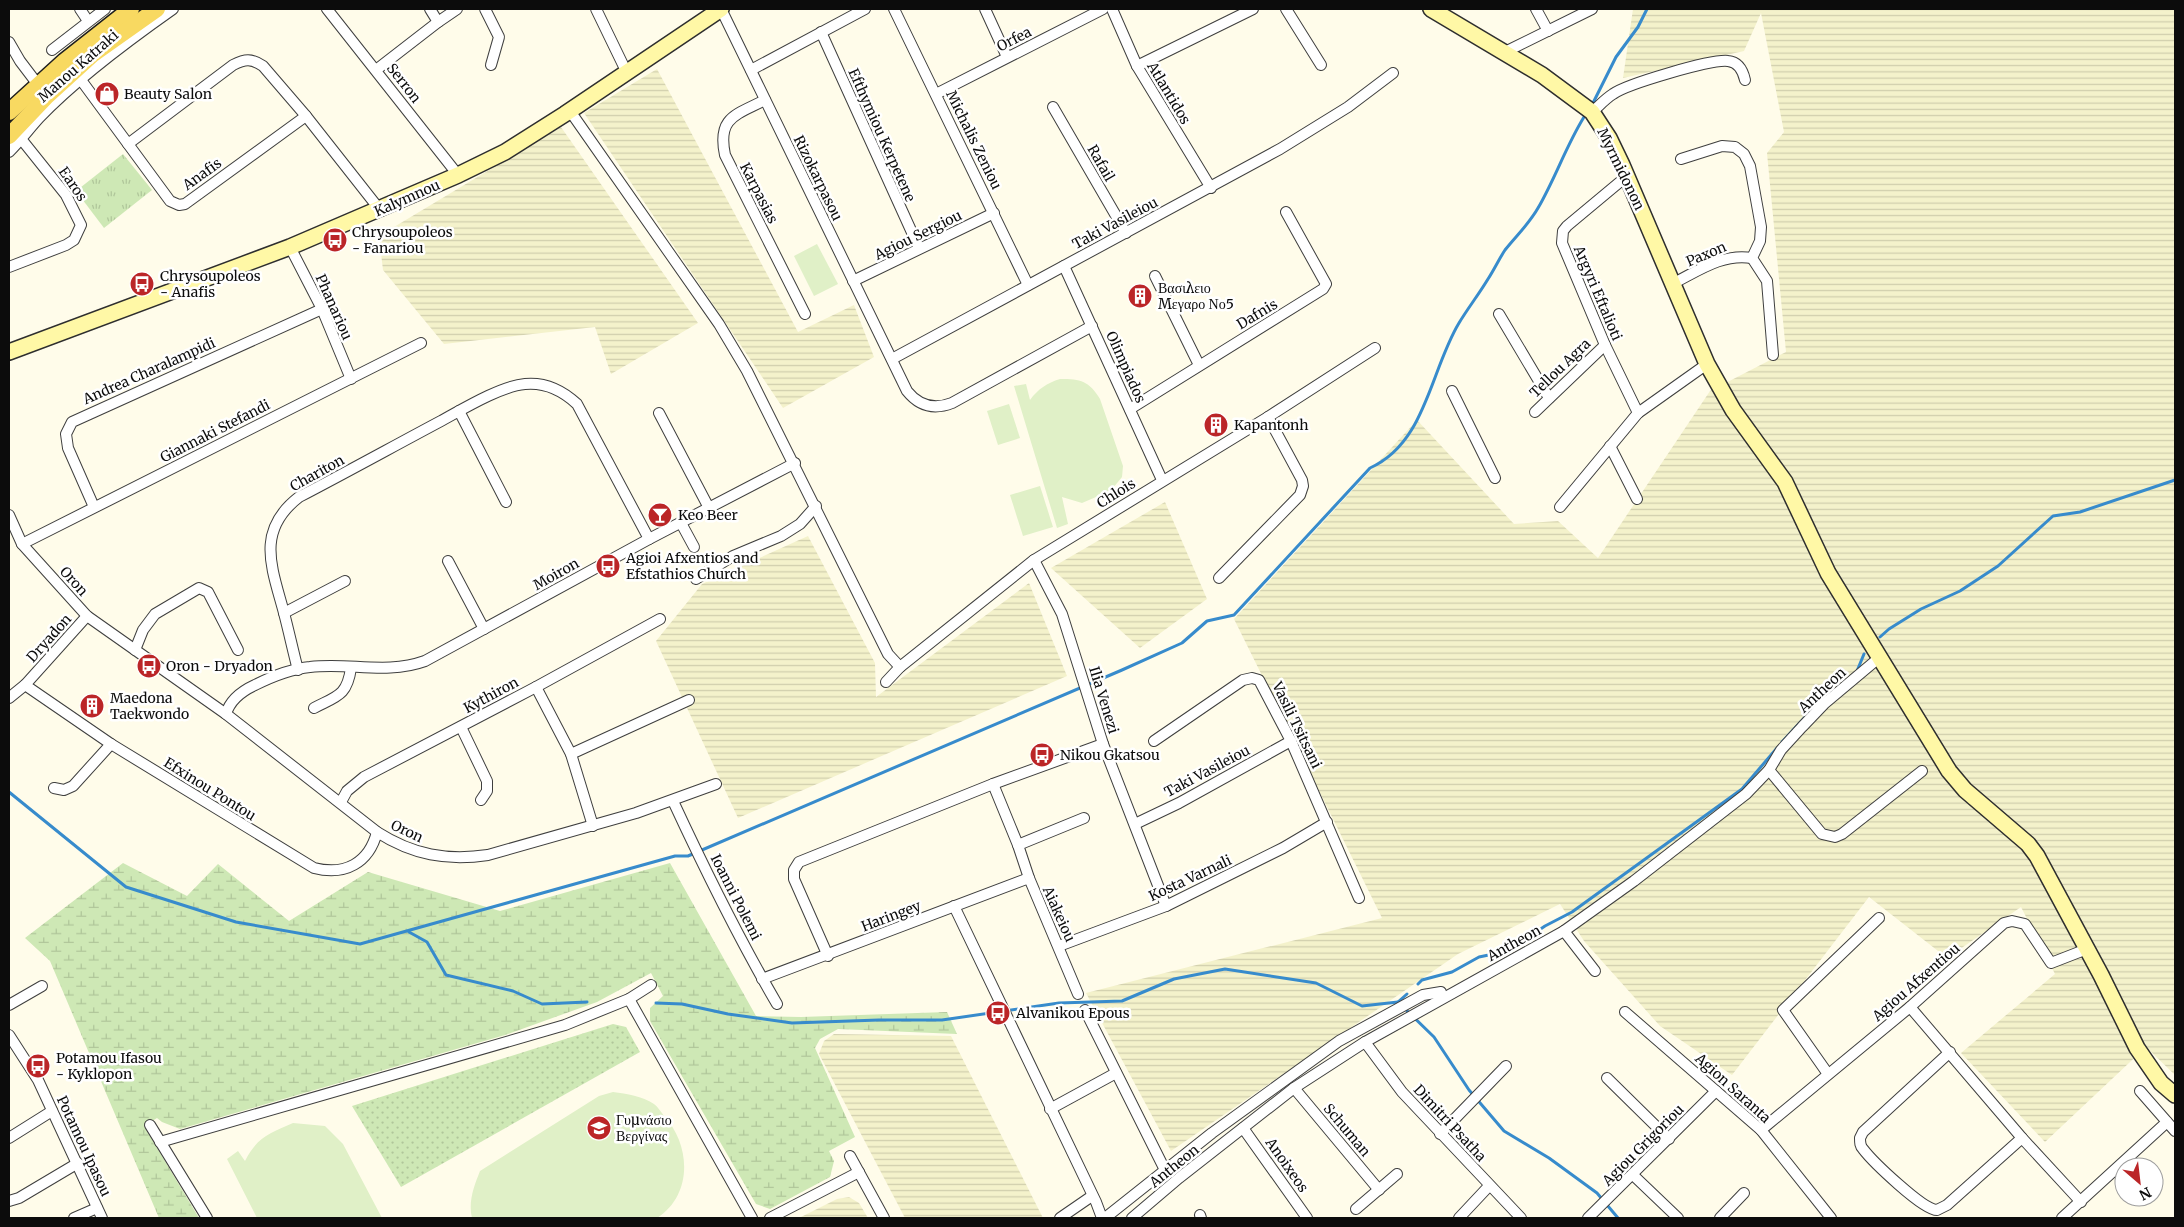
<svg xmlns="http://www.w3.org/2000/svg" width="2184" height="1227" viewBox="0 0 2184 1227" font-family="Merriweather,serif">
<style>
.farmland{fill:url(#farmland-rules)}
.grass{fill:url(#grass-dots)}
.wetland{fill:url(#wetland-marsh)}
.park{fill:url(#park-tufts)}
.pitch{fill:#e0f0c7}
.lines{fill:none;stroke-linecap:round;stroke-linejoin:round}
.stream{stroke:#378bcc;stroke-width:3}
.street-casing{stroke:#3f3f3f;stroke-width:12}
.secondary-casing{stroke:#2e2e2e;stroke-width:18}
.primary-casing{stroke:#1d1d1d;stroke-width:19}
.street{stroke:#fff;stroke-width:10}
.secondary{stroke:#fff8a6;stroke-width:15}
.primary{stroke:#f8d961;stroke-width:16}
.labels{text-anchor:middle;stroke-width:5;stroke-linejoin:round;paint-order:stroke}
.street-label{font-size:14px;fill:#0c0c0c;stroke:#fff}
.poi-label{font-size:14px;fill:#0c0c0c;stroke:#fff;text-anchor:start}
</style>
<defs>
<pattern id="farmland-rules" width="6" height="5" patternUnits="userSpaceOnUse" patternTransform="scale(1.25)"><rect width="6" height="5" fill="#f4f2cb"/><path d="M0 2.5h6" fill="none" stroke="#d0cead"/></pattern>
<pattern id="grass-dots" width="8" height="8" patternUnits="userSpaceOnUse" patternTransform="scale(1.25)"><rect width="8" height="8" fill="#cee8b5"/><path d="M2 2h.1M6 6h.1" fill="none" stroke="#b0c69a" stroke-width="1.8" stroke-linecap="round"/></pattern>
<pattern id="wetland-marsh" width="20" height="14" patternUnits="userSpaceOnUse" patternTransform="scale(1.25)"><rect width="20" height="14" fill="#cee8b5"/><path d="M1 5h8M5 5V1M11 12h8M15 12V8" fill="none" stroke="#b0c69a"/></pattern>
<pattern id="park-tufts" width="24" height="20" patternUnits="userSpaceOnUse" patternTransform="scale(1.25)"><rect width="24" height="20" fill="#cee8b5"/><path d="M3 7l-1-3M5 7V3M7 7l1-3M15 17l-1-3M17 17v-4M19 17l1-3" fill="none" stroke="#b0c69a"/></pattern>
</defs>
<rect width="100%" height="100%" fill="#fffcea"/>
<g class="farmland">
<path d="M1633,9H2175V1075L2146,1047L2045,1142L1961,1053L2055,974L2021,907L1947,958L1869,897L1732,1075L1660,1026L1584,941L1560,904L1458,954L1171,1151L1086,993L1382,918L1234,619L1417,420L1514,524L1558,521L1598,558L1710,391L1786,352L1767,153L1784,132L1761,13L1744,51L1623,78Z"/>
<path d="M657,69L798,332L854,305L874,357L783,408L584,113Z"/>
<path d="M561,127L698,323L611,374L595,327L444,344L383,270L379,236Z"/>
<path d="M1165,502L1207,599L1140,648L1051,568Z"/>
<path d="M808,536L875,663L876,697L1029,583L1067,676L738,818L656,641L702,584Z"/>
<path d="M834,1034L951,1036L1043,1218H905L819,1054L824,1041Z"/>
<path d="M849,1197L859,1203L868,1218H799L837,1199Z"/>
</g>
<path class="grass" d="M613,1024L626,1027L640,1052L401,1187L352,1106Z"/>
<path class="wetland" d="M123,863L187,896L218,864L289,921L368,872L500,911L670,863L756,1016L801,1017L947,1012L957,1034L838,1029L820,1039L815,1048L855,1137L829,1151L834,1161L830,1177L770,1209L756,1204L650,1021V1008L663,996L651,973L597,1002L505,1035L180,1129L162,1122L157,1118L144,1126L199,1218H159L50,961L25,938Z"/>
<path class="park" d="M123,154L152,190L104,228L76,191Z"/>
<g class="pitch">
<path d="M817,244L838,284L814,296L794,256Z"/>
<path d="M1060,379C1081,379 1089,381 1100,399L1123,466L1122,477L1113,488L1103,494L1082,503L1062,497L1068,524L1057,528L1014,386L1026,384L1030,400C1038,389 1047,383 1060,379Z"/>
<path d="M1009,404L1020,438L998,445L987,411Z"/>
<path d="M1040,486L1053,527L1023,536L1010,495Z"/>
<path d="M613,1092C627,1094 642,1096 654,1104C658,1107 661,1112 664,1116C691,1145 693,1195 657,1218H472C468,1202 474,1186 480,1171L599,1096Z"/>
<path d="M293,1123L325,1126L343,1144L382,1218H257L227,1159L238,1151L245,1161C257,1137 270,1133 293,1123Z"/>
</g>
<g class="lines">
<g class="stream">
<path d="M1593,103L1616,57L1638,27L1647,9"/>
<path d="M1880,637L1889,629L1921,609L1960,591L1998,566L2053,516L2080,512L2175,480"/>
<path d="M1857,671L1864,654"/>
<path d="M1782,742L1819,702"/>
<path d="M9,792L126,887L236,922L360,944L675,856H688L1122,670L1182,643L1207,621L1234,615L1370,468C1426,443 1430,371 1459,323C1468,308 1479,294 1488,279C1494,270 1499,259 1505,250C1516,236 1529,224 1538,208C1555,179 1566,146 1584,117"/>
<path d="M409,932L427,942L446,975L513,991L542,1004L587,1002"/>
<path d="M1418,984L1422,980L1452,972L1479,957L1508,951L1545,926L1572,912L1742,789L1777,748"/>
<path d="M1398,1002L1407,994"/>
<path d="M656,1003L682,1004L728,1014L792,1023L879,1020H942L1059,1003L1122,1001L1174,979L1225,969L1316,983L1362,1006L1398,1002L1434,1037L1469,1090L1504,1131L1549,1158L1597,1193L1618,1218"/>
</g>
<defs>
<g id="street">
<path d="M80,9L88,21"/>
<path d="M327,9L458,175"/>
<path d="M430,9L438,22"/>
<path d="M485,9L499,37L491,65"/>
<path d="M596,9L627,73"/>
<path d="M721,9L907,391C919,406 934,410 952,403L1092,326"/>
<path d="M894,9L1028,285"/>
<path d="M985,9L1007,57"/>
<path d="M1112,9L1137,66L1211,188"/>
<path d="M1286,9L1321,65"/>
<path d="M1536,9L1548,31"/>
<path d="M821,32L919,248"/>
<path d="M9,42L20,61L42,90"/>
<path d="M52,50L105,9"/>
<path d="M1505,52L1592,9"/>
<path d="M1137,66L1253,9"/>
<path d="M376,70L438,22L457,9"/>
<path d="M751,70L865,9"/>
<path d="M81,80L170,201L179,205L185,204L306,116"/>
<path d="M936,94L1103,9"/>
<path d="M765,100C736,115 717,117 725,155L805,314"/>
<path d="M1053,107L1126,233"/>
<path d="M570,111L719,324L747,371L888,654L900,667"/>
<path d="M1592,112C1599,106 1605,99 1613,94C1627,84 1711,59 1728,61C1739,62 1743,71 1745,80"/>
<path d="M128,144L233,65C245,59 251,58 263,66L306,116L380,210"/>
<path d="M9,152C20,141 29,129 39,118C76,79 129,40 173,9"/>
<path d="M1681,159L1722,146L1735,147L1744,154L1750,166L1761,227L1760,241L1752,258L1767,281L1773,355"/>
<path d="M1627,176L1567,226L1563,231L1562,243L1605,345L1638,413"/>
<path d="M290,247L322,309L351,379"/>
<path d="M1064,266L1162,480"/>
<path d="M9,267L66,245L74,240L81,225L66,195L22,140"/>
<path d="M1155,276L1199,365"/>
<path d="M853,281L994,213"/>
<path d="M1672,284C1698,271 1722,253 1752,258"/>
<path d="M1499,314L1549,398"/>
<path d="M892,359L1280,149L1348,107L1393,73"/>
<path d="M1452,391L1495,478"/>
<path d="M1130,409L1323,289L1326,284L1286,212"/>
<path d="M459,411L506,502"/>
<path d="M1535,412L1605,345"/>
<path d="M659,413L709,508"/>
<path d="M1610,446L1637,499"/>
<path d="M94,507L68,448L66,434L72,422L322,309"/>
<path d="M1560,507L1638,413L1707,364"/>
<path d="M9,515L22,544L87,616L226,714L377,832C413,855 447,861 488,855L636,813L716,784"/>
<path d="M681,523L694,547"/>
<path d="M22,544L421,343"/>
<path d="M1034,560L1062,614L1103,744L1166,906"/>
<path d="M448,561L484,629"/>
<path d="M1219,578L1300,495L1303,486L1302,480L1268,417"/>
<path d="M696,579L733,556L781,536L800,524L816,506"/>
<path d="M284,613L345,581"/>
<path d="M135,650L143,630L155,614L199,588L208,592L238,650"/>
<path d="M298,670C293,651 289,632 284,613C272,568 255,531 299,497C347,472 394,446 441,421C463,409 501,386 525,384C546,382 562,390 577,404L649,539"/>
<path d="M886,682L900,667L1034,560L1268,417L1375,348"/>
<path d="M25,685L111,744L314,868C345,876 369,863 377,832"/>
<path d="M536,687L571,754L593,826"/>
<path d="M9,698L25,685L87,616"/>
<path d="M314,708C337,696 347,696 351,668"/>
<path d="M226,714C230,700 242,691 255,685C273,676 290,669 310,667C349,662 386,675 425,661L649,539L795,463"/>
<path d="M461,727L487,781V791L481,800"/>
<path d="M1154,741L1243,680L1252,678L1259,680L1291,741L1359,898"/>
<path d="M571,754L689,700"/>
<path d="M1769,770L1822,834L1835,837L1842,834L1922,771"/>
<path d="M993,784L1018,845L1029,878L1078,994"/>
<path d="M54,788L64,790L73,786L111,744"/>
<path d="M673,801C705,870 739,939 777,1004"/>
<path d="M341,802L347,791L364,777L536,687L660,619"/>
<path d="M1135,824L1179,803L1291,741"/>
<path d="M1018,845L1084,818"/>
<path d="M954,906L1096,1202L1102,1218"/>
<path d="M1564,931L1595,971"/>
<path d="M1059,946L1166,906L1283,848L1327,822"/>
<path d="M828,956L794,879V870L799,862L993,784L1103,744"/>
<path d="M762,979L1029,878"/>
<path d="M629,999L752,1218"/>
<path d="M9,1005L42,986"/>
<path d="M1910,1007L2022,1138L2081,1202"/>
<path d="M1085,1010L1165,1170"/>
<path d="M1625,1012L1761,1130L1831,1218"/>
<path d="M9,1035L38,1080L102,1218"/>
<path d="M1365,1042L1402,1092L1521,1218"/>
<path d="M1950,1052L1863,1132L1860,1138C1860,1143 1860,1146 1863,1149C1873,1162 1923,1210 1937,1210L1947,1205L2022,1138"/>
<path d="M1828,1074L1783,1010L1879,918"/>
<path d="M1607,1078L1669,1139"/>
<path d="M1294,1088L1379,1190"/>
<path d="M2140,1091L2175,1131"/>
<path d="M1050,1109L1116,1073"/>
<path d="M150,1125L207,1218"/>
<path d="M1243,1128L1307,1218"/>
<path d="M1761,1130L1910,1007L2004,923L2012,921L2025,924L2051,963L2087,949"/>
<path d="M1440,1134L1506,1066"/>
<path d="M9,1138L52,1111"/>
<path d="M160,1142L565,1025L629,999L651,985"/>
<path d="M850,1156L884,1218"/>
<path d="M1633,1175L1678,1218"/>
<path d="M9,1201L19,1198L78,1163"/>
<path d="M1356,1209L1397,1174"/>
<path d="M1200,1215L1201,1218"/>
<path d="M74,1218L97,1208"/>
<path d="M770,1218L859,1172"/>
<path d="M1060,1218L1092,1196"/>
<path d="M1105,1218L1212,1133L1339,1041L1423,995L1441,992"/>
<path d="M1132,1218L1179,1178L1294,1088L1365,1042L1564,931L1634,881L1746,794L1769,770L1781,750L1802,727L1824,704L1880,657"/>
<path d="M1459,1218L1489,1186"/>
<path d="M1588,1218L1716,1091"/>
<path d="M1720,1218L1744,1193"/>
<path d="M2062,1218L2167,1122"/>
</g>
<g id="secondary">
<path d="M1431,9L1542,75L1592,112L1609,138L1622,165L1707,364L1733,410L1785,482L1828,573L1949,771L1965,790L2028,844L2037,856L2101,975L2137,1048L2161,1083L2175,1095"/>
<path d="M9,352L290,247L458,175L505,152L565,114L721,9"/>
</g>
<g id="primary">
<path d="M9,112L65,61L131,9"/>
<path d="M9,136L47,96L92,55L157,9"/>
</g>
</defs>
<use href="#street" class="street-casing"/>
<use href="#secondary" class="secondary-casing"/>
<use href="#primary" class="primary-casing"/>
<use href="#street" class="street"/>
<use href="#secondary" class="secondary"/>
<use href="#primary" class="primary"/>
</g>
<defs>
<symbol id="shop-disc" viewBox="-11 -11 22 22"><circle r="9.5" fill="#bb2527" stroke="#fff"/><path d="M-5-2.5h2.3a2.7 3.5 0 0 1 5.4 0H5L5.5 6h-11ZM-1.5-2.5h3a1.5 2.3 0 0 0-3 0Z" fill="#fff"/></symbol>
<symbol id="bus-disc" viewBox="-11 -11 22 22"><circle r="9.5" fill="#bb2527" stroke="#fff"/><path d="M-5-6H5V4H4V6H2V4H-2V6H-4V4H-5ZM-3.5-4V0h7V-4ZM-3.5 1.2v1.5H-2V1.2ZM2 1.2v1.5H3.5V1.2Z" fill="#fff"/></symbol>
<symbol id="building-disc" viewBox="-11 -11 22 22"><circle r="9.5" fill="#bb2527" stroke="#fff"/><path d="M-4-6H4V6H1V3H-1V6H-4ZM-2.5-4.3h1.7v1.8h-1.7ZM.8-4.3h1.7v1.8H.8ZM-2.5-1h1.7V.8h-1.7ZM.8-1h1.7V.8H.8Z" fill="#fff"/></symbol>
<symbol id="bar-disc" viewBox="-11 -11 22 22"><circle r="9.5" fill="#bb2527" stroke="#fff"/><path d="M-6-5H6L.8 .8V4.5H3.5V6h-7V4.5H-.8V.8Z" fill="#fff"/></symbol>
<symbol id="school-disc" viewBox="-11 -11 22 22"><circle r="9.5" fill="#bb2527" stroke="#fff"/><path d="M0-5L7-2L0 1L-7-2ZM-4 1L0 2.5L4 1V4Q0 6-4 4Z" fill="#fff"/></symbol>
</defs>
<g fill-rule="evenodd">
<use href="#shop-disc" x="93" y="80" width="28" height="28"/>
<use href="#bus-disc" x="321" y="226" width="28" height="28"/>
<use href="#bus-disc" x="128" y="270" width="28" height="28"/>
<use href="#building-disc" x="1126" y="282" width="28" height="28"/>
<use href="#building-disc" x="1202" y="411" width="28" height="28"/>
<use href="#bar-disc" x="646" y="501" width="28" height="28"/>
<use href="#bus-disc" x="594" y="552" width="28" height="28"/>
<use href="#bus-disc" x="135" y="652" width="28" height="28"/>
<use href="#building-disc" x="78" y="692" width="28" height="28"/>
<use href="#bus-disc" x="1028" y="741" width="28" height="28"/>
<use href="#bus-disc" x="984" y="999" width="28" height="28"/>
<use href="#bus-disc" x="24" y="1052" width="28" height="28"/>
<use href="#school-disc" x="585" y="1114" width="28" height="28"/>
</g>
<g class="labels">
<g class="street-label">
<text transform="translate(1014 39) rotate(-27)" y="5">Orfea</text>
<text transform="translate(78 66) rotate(-41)" y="5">Manou Katraki</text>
<text transform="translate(404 83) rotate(52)" y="5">Serron</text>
<text transform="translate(1169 93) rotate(59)" y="5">Atlantidos</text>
<text transform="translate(882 135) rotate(66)" y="5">Efthymiou Kerpetene</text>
<text transform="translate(974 140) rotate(64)" y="5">Michalis Zeniou</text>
<text transform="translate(1101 163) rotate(60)" y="5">Rafail</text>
<text transform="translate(1621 169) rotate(64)" y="5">Myrmidonon</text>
<text transform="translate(202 174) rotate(-36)" y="5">Anafis</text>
<text transform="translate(818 178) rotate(64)" y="5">Rizokarpasou</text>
<text transform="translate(73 184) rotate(55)" y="5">Earos</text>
<text transform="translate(759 193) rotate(63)" y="5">Karpasias</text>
<text transform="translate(407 198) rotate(-24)" y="5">Kalymnou</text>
<text transform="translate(1115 223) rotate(-28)" y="5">Taki Vasileiou</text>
<text transform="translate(918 235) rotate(-26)" y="5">Agiou Sergiou</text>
<text transform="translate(1706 254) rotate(-23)" y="5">Paxon</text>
<text transform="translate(1598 293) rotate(67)" y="5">Argyri Eftalioti</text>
<text transform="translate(334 307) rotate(66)" y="5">Phanariou</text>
<text transform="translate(1257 314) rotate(-31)" y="5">Dafnis</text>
<text transform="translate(1126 367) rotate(66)" y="5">Olimpiados</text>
<text transform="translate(1560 368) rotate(-44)" y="5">Tellou Agra</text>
<text transform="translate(149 371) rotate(-24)" y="5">Andrea Charalampidi</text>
<text transform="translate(215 431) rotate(-27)" y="5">Giannaki Stefandi</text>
<text transform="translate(317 473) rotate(-29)" y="5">Chariton</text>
<text transform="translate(1116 493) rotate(-32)" y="5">Chlois</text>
<text transform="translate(556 574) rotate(-29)" y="5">Moiron</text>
<text transform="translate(74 581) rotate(48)" y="5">Oron</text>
<text transform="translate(49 638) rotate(-48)" y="5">Dryadon</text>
<text transform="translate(1822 690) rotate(-43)" y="5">Antheon</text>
<text transform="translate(491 695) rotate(-28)" y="5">Kythiron</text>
<text transform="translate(1104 700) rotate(73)" y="5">Ilia Venezi</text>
<text transform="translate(1297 725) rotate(64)" y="5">Vasili Tsitsani</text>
<text transform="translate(1207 771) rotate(-28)" y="5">Taki Vasileiou</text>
<text transform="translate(210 789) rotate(32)" y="5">Efxinou Pontou</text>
<text transform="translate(407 831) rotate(25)" y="5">Oron</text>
<text transform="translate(1190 878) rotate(-25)" y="5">Kosta Varnali</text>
<text transform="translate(736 897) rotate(63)" y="5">Ioanni Polemi</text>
<text transform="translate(1059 914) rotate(66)" y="5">Aiakeiou</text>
<text transform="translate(891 916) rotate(-21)" y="5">Haringey</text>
<text transform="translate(1514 943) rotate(-29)" y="5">Antheon</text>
<text transform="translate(1916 982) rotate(-41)" y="5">Agiou Afxentiou</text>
<text transform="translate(1733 1088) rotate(42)" y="5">Agion Saranta</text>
<text transform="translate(1450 1123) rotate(47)" y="5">Dimitri Psatha</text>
<text transform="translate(1347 1130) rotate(50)" y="5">Schuman</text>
<text transform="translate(1643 1145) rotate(-45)" y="5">Agiou Grigoriou</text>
<text transform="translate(84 1146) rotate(65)" y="5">Potamou Ipasou</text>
<text transform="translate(1287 1165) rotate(55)" y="5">Anoixeos</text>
<text transform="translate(1174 1166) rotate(-39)" y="5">Antheon</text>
</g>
<g class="poi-label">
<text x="124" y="99">Beauty Salon</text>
<text x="352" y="237">Chrysoupoleos<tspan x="352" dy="16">- Fanariou</tspan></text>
<text x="160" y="281">Chrysoupoleos<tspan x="160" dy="16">- Anafis</tspan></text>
<text x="1158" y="293">Βασιλειο<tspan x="1158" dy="16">Μεγαρο Νο5</tspan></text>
<text x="1234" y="430">Kapantonh</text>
<text x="678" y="520">Keo Beer</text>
<text x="626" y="563">Agioi Afxentios and<tspan x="626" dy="16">Efstathios Church</tspan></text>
<text x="166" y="671">Oron - Dryadon</text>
<text x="110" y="703">Maedona<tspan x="110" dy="16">Taekwondo</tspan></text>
<text x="1060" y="760">Nikou Gkatsou</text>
<text x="1016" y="1018">Alvanikou Epous</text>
<text x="56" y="1063">Potamou Ifasou<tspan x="56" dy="16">- Kyklopon</tspan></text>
<text x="616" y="1125">Γυμνάσιο<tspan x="616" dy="16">Βεργίνας</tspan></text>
</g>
</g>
<rect width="2184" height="1227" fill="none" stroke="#0c0c0c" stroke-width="20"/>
<g transform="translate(2139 1182) rotate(152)"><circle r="24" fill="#ffffff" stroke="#9e9e9e"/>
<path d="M0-4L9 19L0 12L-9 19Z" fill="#bb2527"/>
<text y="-8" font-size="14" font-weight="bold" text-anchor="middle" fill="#0c0c0c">N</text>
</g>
</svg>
